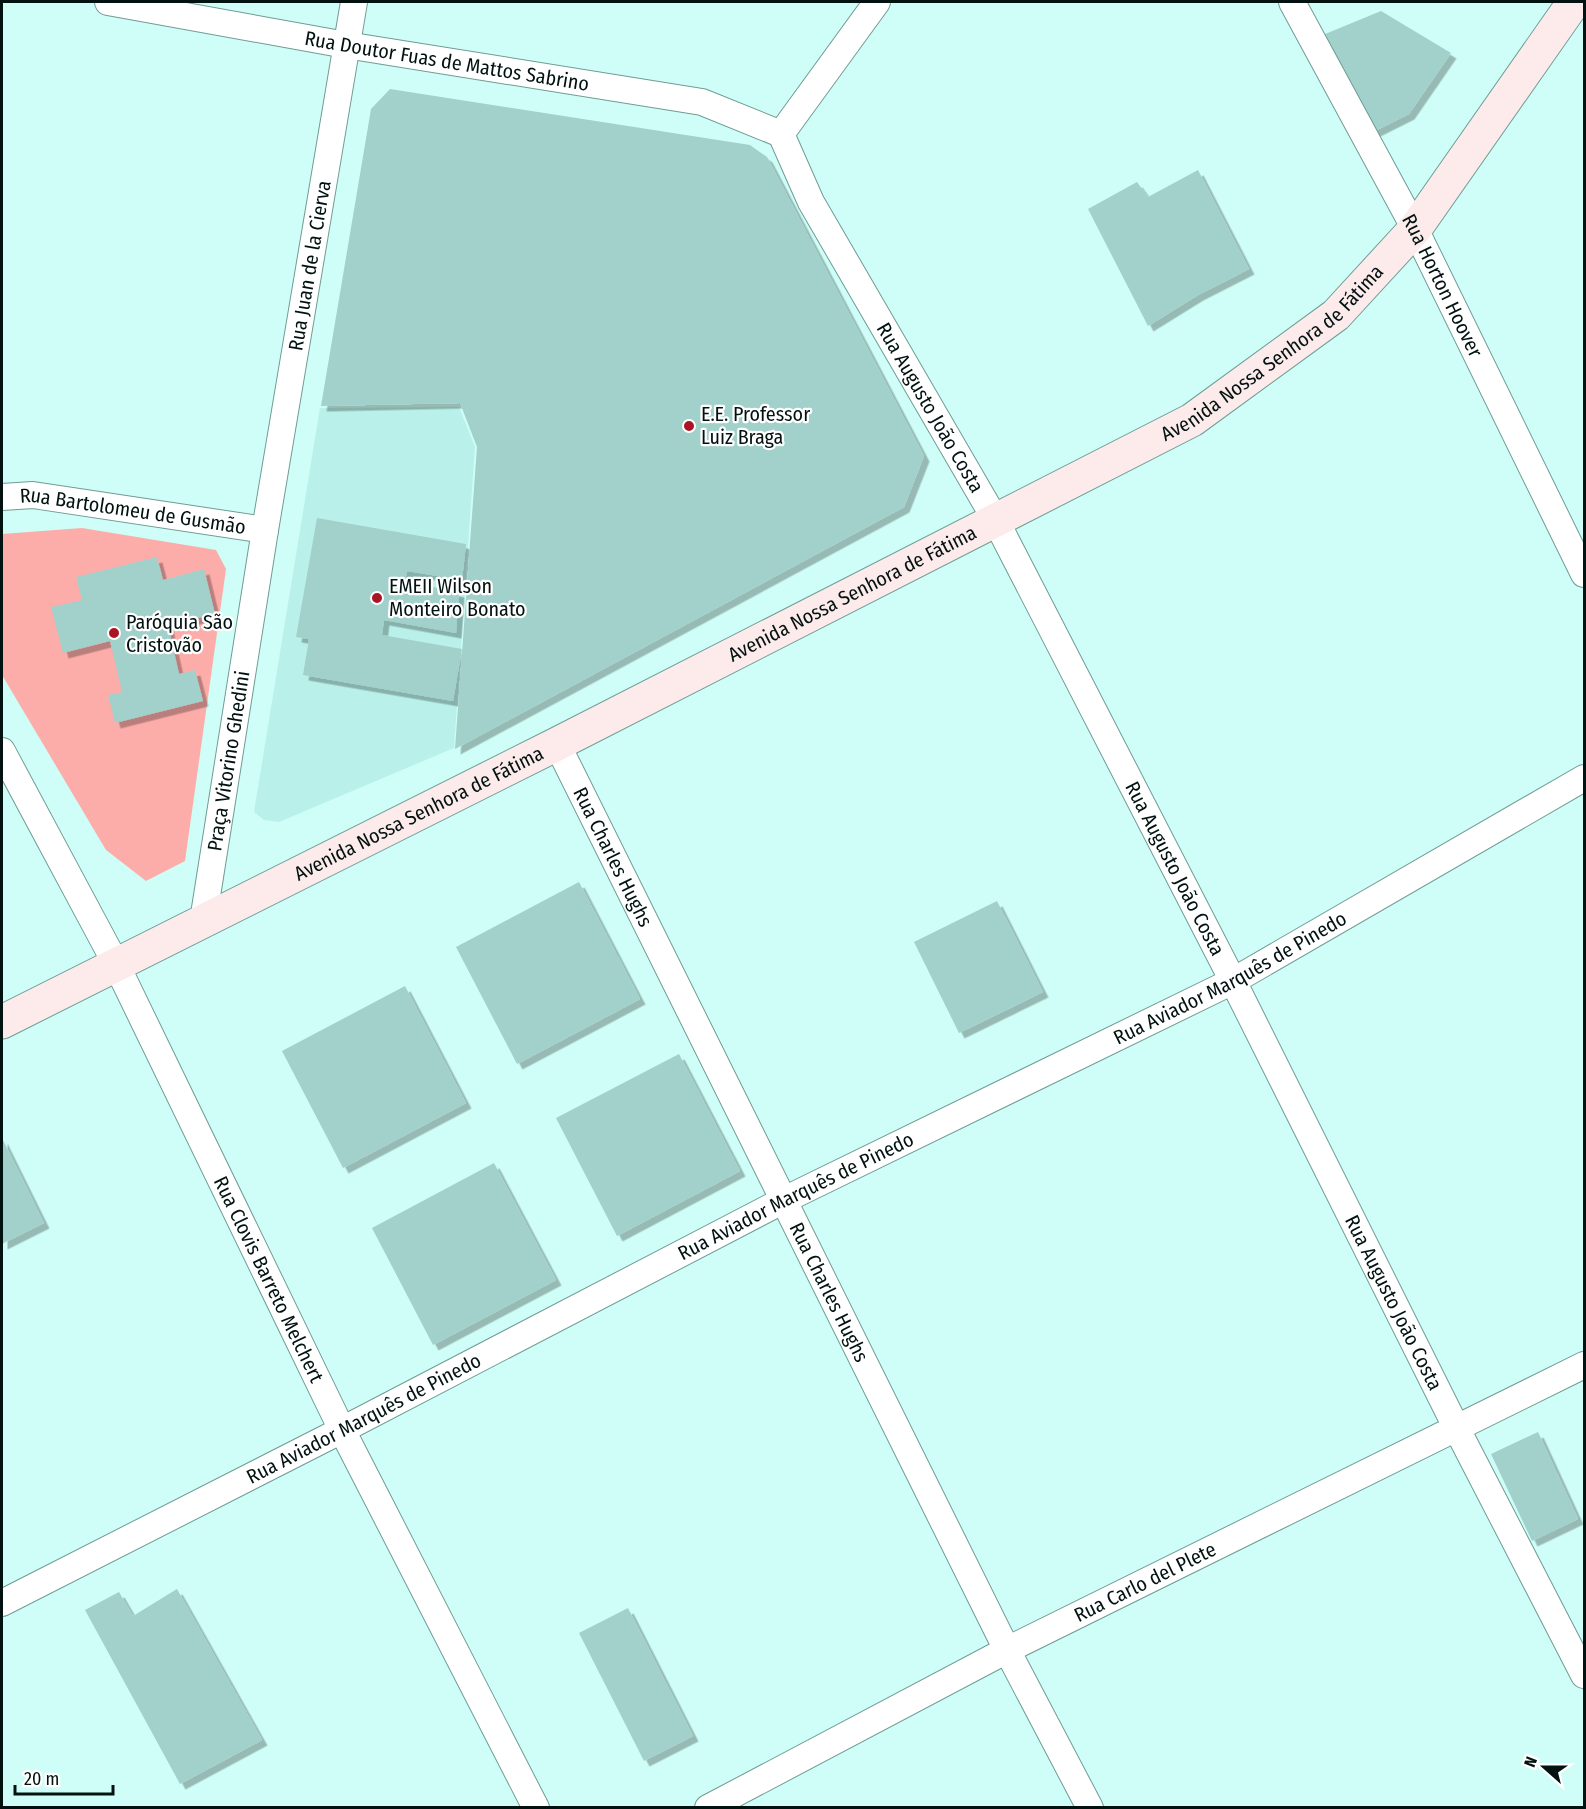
<svg xmlns="http://www.w3.org/2000/svg" width="1586" height="1809" viewBox="0 0 1586 1809" font-family="'Fira Sans Condensed',sans-serif">
<style>
.built{fill:#b9f1ea}
.green{fill:#fdada9}
.building{fill:#a2d0ca;filter:url(#shadow)}
.lines{fill:none;stroke-linecap:round;stroke-linejoin:round}
.street-casing{stroke:#6f9c95;stroke-width:28}
.secondary-casing{stroke:#6f9c95;stroke-width:35}
.street{stroke:#fff;stroke-width:26}
.secondary{stroke:#fcebea;stroke-width:33}
.poi-dot{fill:#aa1526;stroke:#fff;stroke-width:2}
.labels{text-anchor:middle;stroke-width:4.5;stroke-linejoin:round;paint-order:stroke}
.street-label{font-size:20px;fill:#021210;stroke:#fff}
.poi-label{font-size:20px;fill:#021210;stroke:#fff;text-anchor:start}
</style>
<defs>
<filter id="shadow"><feDropShadow dx="5.5" dy="5.5" stdDeviation="0" flood-color="#0004"/></filter>
</defs>
<rect width="100%" height="100%" fill="#cefef7"/>
<path class="built" d="M459,407L475,447L454,748L279,822L264,820L254,812L320,408Z"/>
<path class="green" d="M82,528L216,550L226,569L185,861L146,881L106,850L2,675V534Z"/>
<g class="building">
<path d="M1381,11L1451,53L1409,114L1365,136L1313,39Z"/>
<path d="M390,89L750,145L767,157L924,456L904,507L455,749L477,447L460,403L321,406L371,109Z"/>
<path d="M1198,170L1249,269L1198,295L1148,326L1088,209L1137,182L1148,197Z"/>
<path d="M317,518L466,544L462,580L407,571L405,582L459,592L456,633L384,620L382,635L462,649L453,701L303,675L309,639L296,637Z"/>
<path d="M157,557L163,580L204,569L215,614L168,625L179,674L195,670L203,701L115,723L108,695L122,692L110,641L63,653L51,607L82,600L76,577Z"/>
<path d="M579,882L640,999L517,1064L456,947Z"/>
<path d="M997,901L1043,992L959,1033L914,942Z"/>
<path d="M405,986L466,1103L343,1168L282,1051Z"/>
<path d="M679,1054L740,1171L617,1236L556,1118Z"/>
<path d="M2,1138L44,1223L2,1244Z"/>
<path d="M494,1163L556,1280L433,1345L372,1228Z"/>
<path d="M1538,1432L1578,1519L1532,1541L1491,1454Z"/>
<path d="M177,1589L262,1740L180,1784L85,1610L119,1592L133,1616Z"/>
<path d="M628,1608L693,1736L644,1761L579,1633Z"/>
</g>
<g class="lines">
<defs>
<g id="street">
<path id="s1" d="M108,2L346,45L702,102L781,134"/>
<path id="s2" d="M1292,2L1415,229L1584,574"/>
<path id="s3" d="M781,134L811,202L995,519L1233,981L1457,1429L1584,1675"/>
<path d="M781,134L877,2"/>
<path id="s4" d="M2,497L33,495L265,530"/>
<path id="s5" d="M557,744L1007,1650L1090,1808"/>
<path id="s6" d="M2,751L116,964L342,1430L536,1808"/>
<path id="s7" d="M203,921L265,530L354,2"/>
<path id="s8" d="M2,1603L342,1430L784,1200L1233,981L1584,778"/>
<path id="s9" d="M708,1808L1007,1650L1584,1365"/>
</g>
<g id="secondary">
<path id="s10" d="M2,1022L557,744L1192,420L1336,315L1415,229L1574,2"/>
</g>
</defs>
<use href="#street" class="street-casing"/>
<use href="#secondary" class="secondary-casing"/>
<use href="#street" class="street"/>
<use href="#secondary" class="secondary"/>
</g>
<g class="poi-dot">
<circle cx="689" cy="426" r="6"/>
<circle cx="377" cy="598" r="6"/>
<circle cx="114" cy="633" r="6"/>
</g>
<g class="labels">
<g class="street-label">
<text dy="7" stroke="none"><textPath href="#s1" startOffset="344">Rua Doutor Fuas de Mattos Sabrino</textPath></text>
<text dy="7" stroke="none"><textPath href="#s7" startOffset="664">Rua Juan de la Cierva</textPath></text>
<text dy="7" stroke="none"><textPath href="#s2" startOffset="321">Rua Horton Hoover</textPath></text>
<text dy="7" stroke="none"><textPath href="#s10" startOffset="1438">Avenida Nossa Senhora de Fátima</textPath></text>
<text dy="7" stroke="none"><textPath href="#s3" startOffset="312">Rua Augusto João Costa</textPath></text>
<text dy="7" stroke="none"><textPath href="#s4" startOffset="132">Rua Bartolomeu de Gusmão</textPath></text>
<text dy="7" stroke="none"><textPath href="#s10" startOffset="952">Avenida Nossa Senhora de Fátima</textPath></text>
<text dy="7" stroke="none"><textPath href="#s7" startOffset="162">Praça Vitorino Ghedini</textPath></text>
<text dy="7" stroke="none"><textPath href="#s10" startOffset="466">Avenida Nossa Senhora de Fátima</textPath></text>
<text dy="7" stroke="none"><textPath href="#s5" startOffset="126">Rua Charles Hughs</textPath></text>
<text dy="7" stroke="none"><textPath href="#s3" startOffset="834">Rua Augusto João Costa</textPath></text>
<text dy="7" stroke="none"><textPath href="#s8" startOffset="1378">Rua Aviador Marquês de Pinedo</textPath></text>
<text dy="7" stroke="none"><textPath href="#s8" startOffset="892">Rua Aviador Marquês de Pinedo</textPath></text>
<text dy="7" stroke="none"><textPath href="#s6" startOffset="592">Rua Clovis Barreto Melchert</textPath></text>
<text dy="7" stroke="none"><textPath href="#s5" startOffset="612">Rua Charles Hughs</textPath></text>
<text dy="7" stroke="none"><textPath href="#s3" startOffset="1320">Rua Augusto João Costa</textPath></text>
<text dy="7" stroke="none"><textPath href="#s8" startOffset="406">Rua Aviador Marquês de Pinedo</textPath></text>
<text dy="7" stroke="none"><textPath href="#s9" startOffset="492">Rua Carlo del Plete</textPath></text>
</g>
<g class="poi-label">
<text x="701" y="421">E.E. Professor<tspan x="701" dy="23">Luiz Braga</tspan></text>
<text x="389" y="593">EMEII Wilson<tspan x="389" dy="23">Monteiro Bonato</tspan></text>
<text x="126" y="629">Paróquia São<tspan x="126" dy="23">Cristovão</tspan></text>
</g>
</g>
<rect width="1586" height="1809" fill="none" stroke="#021210" stroke-width="6"/>
<g transform="translate(1544 1767) rotate(291)" stroke="#ffffff" stroke-width="4.5" paint-order="stroke">
<path d="M0-4.5L10 22L0 15L-10 22Z" fill="#021210"/>
<text y="-9" font-size="16" font-weight="bold" text-anchor="middle" fill="#021210">N</text>
</g>
<path d="M15 1785v9h98v-9" fill="none" stroke="#021210" stroke-width="3"/>
<text x="24" y="1785" font-size="18" fill="#021210" stroke="#ffffff" stroke-width="4.5" paint-order="stroke">20 m</text>
</svg>
